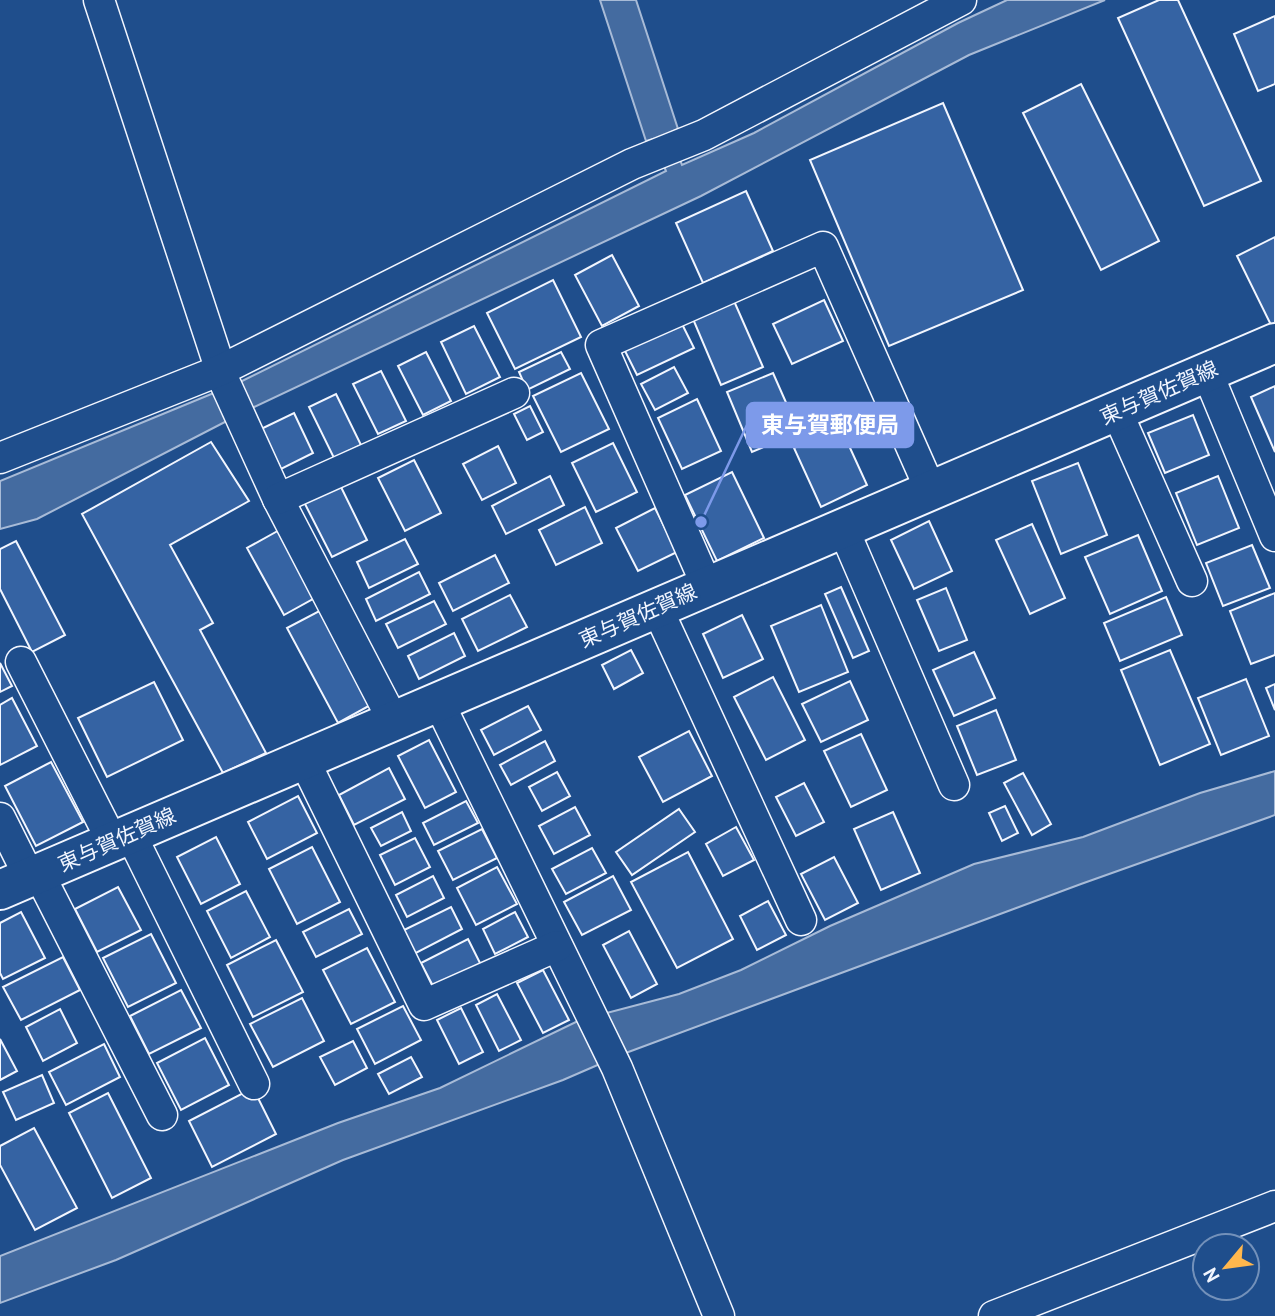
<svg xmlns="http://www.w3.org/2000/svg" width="1275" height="1316" viewBox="0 0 1275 1316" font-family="'PT Sans','Noto Sans JP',sans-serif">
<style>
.water{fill:#446ba0;stroke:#a8bbd7;stroke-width:2}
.building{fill:#3563a3;stroke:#f2f6ff;stroke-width:2}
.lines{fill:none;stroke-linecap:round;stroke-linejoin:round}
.minor-casing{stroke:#f2f6ff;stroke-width:33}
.secondary-casing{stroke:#f2f6ff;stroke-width:42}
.minor{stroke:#1f4e8c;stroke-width:30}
.secondary{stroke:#1f4e8c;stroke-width:38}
.labels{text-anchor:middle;stroke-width:5;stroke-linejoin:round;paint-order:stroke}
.street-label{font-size:21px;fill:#f2f6ff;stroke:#1f4e8c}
.leader{fill:none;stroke:#7d9aea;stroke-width:2.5}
.callout-dot{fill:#7d9aea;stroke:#1f4e8c;stroke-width:2.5}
.callout{fill:#7d9aea;stroke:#7d9aea;stroke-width:2.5}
.callout-label{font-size:23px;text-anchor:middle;font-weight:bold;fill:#fff}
</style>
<rect width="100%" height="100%" fill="#1f4e8c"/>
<g class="water">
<path d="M600,0H636L678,129L669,133L682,165L754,133L958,23L1007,0H1105L969,55L701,196L252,408L37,519L0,529V481L238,383L666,171L653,139L646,141Z"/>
<path d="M1275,771V815L1081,884L623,1054L563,1080L343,1160L116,1260L0,1303V1256L338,1123L440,1088L580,1020L679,994L741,970L830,926L974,864L1083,837L1200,793Z"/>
</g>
<g class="building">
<path d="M1159,0H1178L1261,181L1204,206L1118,18Z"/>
<path d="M1275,16V84L1258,91L1234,34Z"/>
<path d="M1081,84L1159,241L1101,270L1023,113Z"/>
<path d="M943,103L1023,290L889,346L810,160Z"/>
<path d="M746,191L773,251L703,283L676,223Z"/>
<path d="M1275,237V323L1271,325L1237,256Z"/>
<path d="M612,255L639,306L602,326L575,275Z"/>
<path d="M553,280L581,337L515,369L487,313Z"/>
<path d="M824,300L843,341L792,364L773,324Z"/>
<path d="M734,301L763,367L721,385L693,319Z"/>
<path d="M681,322L694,348L637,375L624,349Z"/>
<path d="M474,326L500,377L466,394L441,342Z"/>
<path d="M426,352L451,401L423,415L398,366Z"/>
<path d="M561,352L570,369L527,390L519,372Z"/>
<path d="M674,367L688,393L655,410L641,384Z"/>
<path d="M381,371L406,421L378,434L353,384Z"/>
<path d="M581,373L609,429L561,452L533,396Z"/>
<path d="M773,373L799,432L752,452L727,392Z"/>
<path d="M1275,386V452L1251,397Z"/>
<path d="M336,394L361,445L334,458L309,407Z"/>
<path d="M697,399L721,451L682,469L658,418Z"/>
<path d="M530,406L543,432L527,440L514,414Z"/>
<path d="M294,413L313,453L281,469L261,429Z"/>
<path d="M1193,415L1209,455L1165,473L1148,433Z"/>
<path d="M840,426L867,485L821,507L794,448Z"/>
<path d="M211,442L249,501L170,545L213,623L200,630L266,753L223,773L82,514Z"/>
<path d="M613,443L637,492L596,512L572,463Z"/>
<path d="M498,446L516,483L482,500L463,464Z"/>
<path d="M414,460L441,513L405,531L378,478Z"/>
<path d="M1078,463L1107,535L1061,554L1032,481Z"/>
<path d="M732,472L764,538L717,561L685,495Z"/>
<path d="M550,476L564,505L506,534L492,506Z"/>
<path d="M1218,476L1239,528L1197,545L1176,493Z"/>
<path d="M340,485L367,540L332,557L304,502Z"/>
<path d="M585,507L602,543L556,565L539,530Z"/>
<path d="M655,508L677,552L638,571L616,528Z"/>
<path d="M929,521L952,571L914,589L891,540Z"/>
<path d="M1032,524L1065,598L1030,614L996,540Z"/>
<path d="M283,528L320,595L284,615L247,548Z"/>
<path d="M1138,535L1162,591L1110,614L1085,557Z"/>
<path d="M405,539L418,564L369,588L357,562Z"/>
<path d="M16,541L65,635L32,652L0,589V549Z"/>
<path d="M1252,545L1270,588L1223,606L1206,563Z"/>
<path d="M495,555L509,583L453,611L439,583Z"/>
<path d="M419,572L430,594L376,621L366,599Z"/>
<path d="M841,587L869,651L853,658L825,594Z"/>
<path d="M946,588L967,640L939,651L917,600Z"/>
<path d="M1275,593V655L1251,664L1230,611Z"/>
<path d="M510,595L527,627L478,651L462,619Z"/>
<path d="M1166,597L1182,635L1120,661L1104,623Z"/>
<path d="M434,601L446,624L398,648L386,624Z"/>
<path d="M821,605L848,672L799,692L771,626Z"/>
<path d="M325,608L376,702L338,723L287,628Z"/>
<path d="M742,615L763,659L723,678L703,634Z"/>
<path d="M454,633L465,656L419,679L408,656Z"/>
<path d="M631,650L643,673L614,689L602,665Z"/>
<path d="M1170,650L1210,744L1160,765L1121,670Z"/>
<path d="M974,652L995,698L954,716L933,670Z"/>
<path d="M0,663L12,686L0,692Z"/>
<path d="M773,677L805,740L766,760L734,697Z"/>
<path d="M1246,679L1269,736L1221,755L1198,698Z"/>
<path d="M850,681L868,720L821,742L802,704Z"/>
<path d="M154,682L183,740L107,777L78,718Z"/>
<path d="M1275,684V710L1266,688Z"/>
<path d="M12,698L37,746L0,765V705Z"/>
<path d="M528,706L541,730L494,755L481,730Z"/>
<path d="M996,710L1016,760L977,775L957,726Z"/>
<path d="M689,731L712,776L663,802L639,757Z"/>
<path d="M861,734L887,790L851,807L824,751Z"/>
<path d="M429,740L456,792L425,808L398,756Z"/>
<path d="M545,741L555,761L511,785L500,765Z"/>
<path d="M51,762L83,822L36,846L5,786Z"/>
<path d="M389,768L405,799L354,825L339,795Z"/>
<path d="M557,772L570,796L542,811L529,787Z"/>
<path d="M1023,773L1051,824L1032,835L1004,783Z"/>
<path d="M804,783L824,822L796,836L776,797Z"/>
<path d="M298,796L317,833L267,859L248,822Z"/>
<path d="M466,801L478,823L434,845L423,823Z"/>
<path d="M1005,806L1018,833L1002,841L989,813Z"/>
<path d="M575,807L590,835L554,854L539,826Z"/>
<path d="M679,809L695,832L632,875L616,852Z"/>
<path d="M402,812L411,831L381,846L371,828Z"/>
<path d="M893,812L920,873L881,890L854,829Z"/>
<path d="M736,827L754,860L723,876L706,844Z"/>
<path d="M482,829L497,858L453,880L438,851Z"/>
<path d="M216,837L240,884L201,904L177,857Z"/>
<path d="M415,838L430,867L395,885L380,855Z"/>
<path d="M312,847L340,902L297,924L269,869Z"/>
<path d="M592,848L606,873L566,894L552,869Z"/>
<path d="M688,852L733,939L677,968L631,882Z"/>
<path d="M834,857L858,903L825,920L801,874Z"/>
<path d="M497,867L517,904L476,925L457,888Z"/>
<path d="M433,876L444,898L407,917L396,895Z"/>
<path d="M613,876L631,910L582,935L564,902Z"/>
<path d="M118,887L141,930L97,952L75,909Z"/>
<path d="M246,891L270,937L231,958L207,911Z"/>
<path d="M768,901L786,935L757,950L740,916Z"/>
<path d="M451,907L462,929L412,955L400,932Z"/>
<path d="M349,909L362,934L316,957L303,932Z"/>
<path d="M21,912L45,958L3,979L0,973V923Z"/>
<path d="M515,912L528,937L495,954L483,929Z"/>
<path d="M629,931L657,984L631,998L603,945Z"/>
<path d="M151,934L176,983L128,1007L103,958Z"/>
<path d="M468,939L481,965L434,988L421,963Z"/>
<path d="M276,940L303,992L253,1017L227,965Z"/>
<path d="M367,948L395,1002L351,1024L323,970Z"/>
<path d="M63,957L80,990L21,1020L3,987Z"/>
<path d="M543,970L569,1020L543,1033L517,983Z"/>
<path d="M181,990L201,1028L149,1054L130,1016Z"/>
<path d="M497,994L521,1040L499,1051L476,1005Z"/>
<path d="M302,998L324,1041L273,1067L250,1024Z"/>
<path d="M403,1006L421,1040L375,1064L357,1029Z"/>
<path d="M461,1008L483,1052L459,1064L437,1020Z"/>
<path d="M60,1009L77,1043L43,1061L26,1027Z"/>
<path d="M205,1038L229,1085L181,1110L157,1063Z"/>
<path d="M0,1039L17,1071L0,1080Z"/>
<path d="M353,1041L367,1068L335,1085L320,1057Z"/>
<path d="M104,1044L120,1077L66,1105L49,1072Z"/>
<path d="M411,1057L422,1077L389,1094L378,1074Z"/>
<path d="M42,1075L54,1103L16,1120L3,1092Z"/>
<path d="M253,1088L276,1134L212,1167L189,1121Z"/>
<path d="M108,1093L151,1178L112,1198L69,1113Z"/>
<path d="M34,1128L77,1208L35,1230L0,1165V1146Z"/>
</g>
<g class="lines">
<defs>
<g id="minor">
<path d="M99,0L225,383L278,499L394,722"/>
<path d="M1207,372L1275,536"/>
<path d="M1117,412L1192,581"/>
<path d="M0,458L221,370L632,164L704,135L961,0"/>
<path d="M278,499L514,393"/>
<path d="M843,528L954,785"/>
<path d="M707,586L601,345L823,247L931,491"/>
<path d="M657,608L801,920"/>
<path d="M21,662L112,841"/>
<path d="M439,703L617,1068L719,1316"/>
<path d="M304,760L424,1005L557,946"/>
<path d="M0,818L30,878"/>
<path d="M130,833L254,1084"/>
<path d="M39,874L162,1115"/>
<path d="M994,1316L1275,1206"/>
</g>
<path id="secondary" d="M0,890L1275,343"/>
</defs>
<use href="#minor" class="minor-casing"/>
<use href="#secondary" class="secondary-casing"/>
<use href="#minor" class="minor"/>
<use href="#secondary" class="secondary"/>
</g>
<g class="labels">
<g class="street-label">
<text transform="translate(1159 393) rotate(-24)" y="7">東与賀佐賀線</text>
<text transform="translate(638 616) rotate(-24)" y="7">東与賀佐賀線</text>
<text transform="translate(117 840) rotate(-24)" y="7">東与賀佐賀線</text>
</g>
</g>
<path class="leader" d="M701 522L747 425"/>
<circle class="callout-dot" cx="701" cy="522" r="7"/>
<rect class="callout" x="747" y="403" width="166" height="44" rx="7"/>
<g class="callout-label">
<text x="830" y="433">東与賀郵便局</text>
</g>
<g transform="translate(1226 1267) rotate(241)"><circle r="33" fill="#1f4e8c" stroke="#7391ba" stroke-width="2"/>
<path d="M0-5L12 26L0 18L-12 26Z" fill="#ffb74d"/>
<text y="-10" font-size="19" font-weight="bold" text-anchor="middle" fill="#f2f6ff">N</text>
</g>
</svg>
